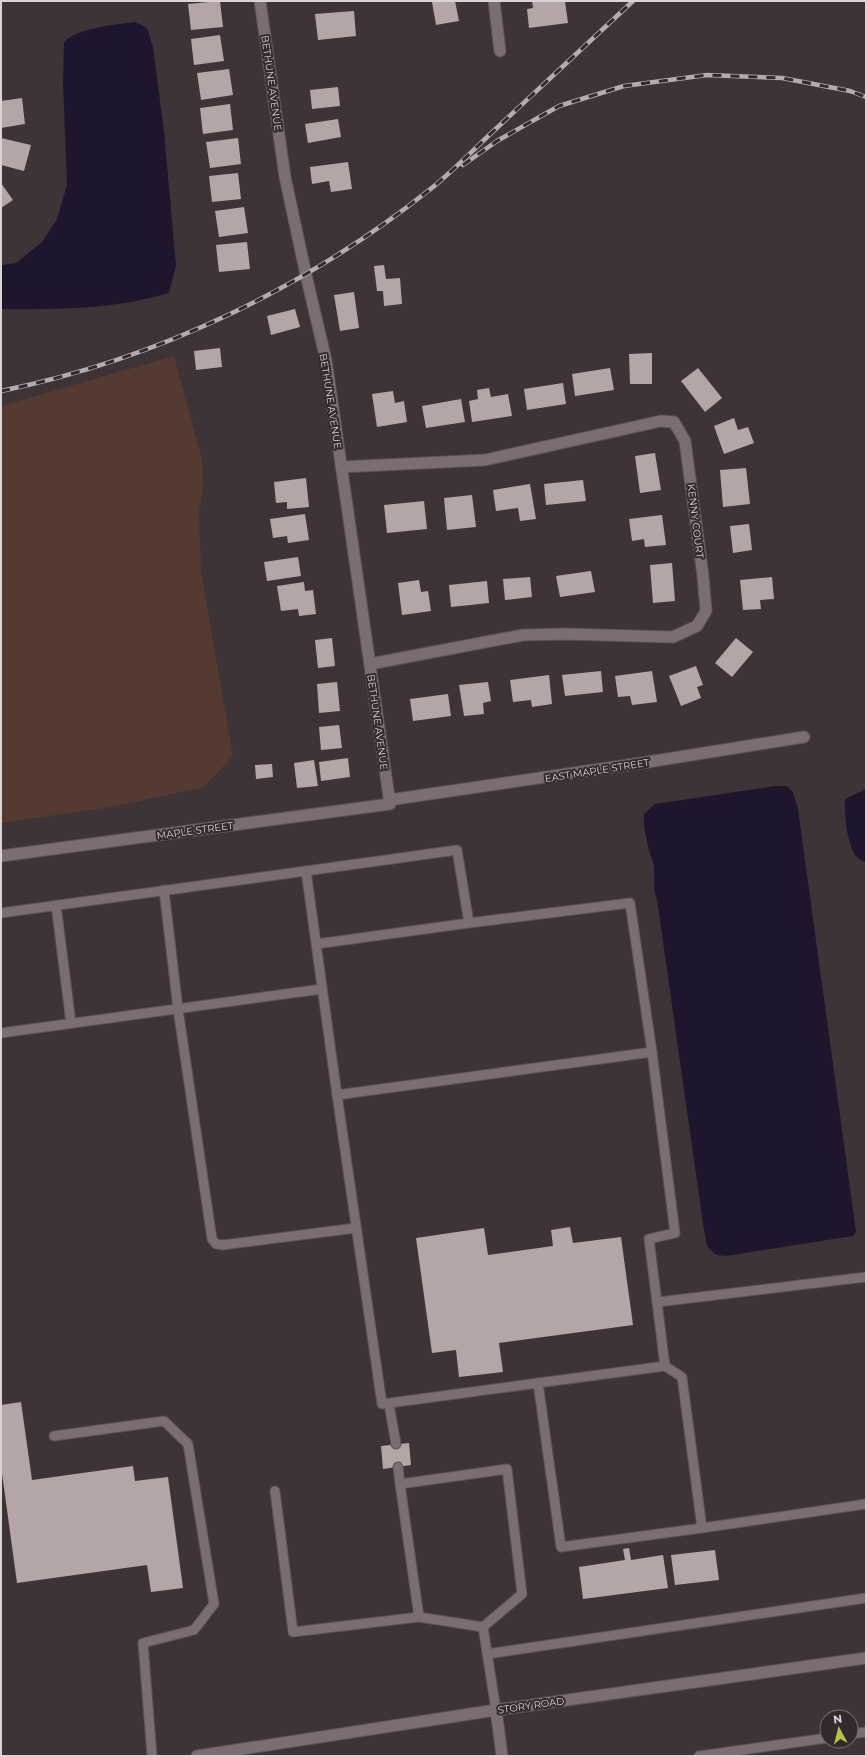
<svg xmlns="http://www.w3.org/2000/svg" width="867" height="1757" viewBox="0 0 867 1757" font-family="Montserrat,sans-serif">
<style>
.green{fill:#543a31}
.water{fill:#1f162d}
.building{fill:#b4a6a7}
.lines{fill:none;stroke-linecap:round;stroke-linejoin:round}
.service-casing{stroke:#5b5256;stroke-width:11}
.minor-casing{stroke:#5b5256;stroke-width:13}
.tertiary-casing{stroke:#5b5256;stroke-width:13}
.service{stroke:#7a6e73;stroke-width:9}
.minor{stroke:#7a6e73;stroke-width:11}
.tertiary{stroke:#7a6e73;stroke-width:11}
.rail-casing{stroke:#b4adb0;stroke-width:4.5}
.rail{stroke:#332a2e;stroke-width:3;stroke-dasharray:9;stroke-linecap:butt}
.labels{text-anchor:middle;stroke-width:4;stroke-linejoin:round;paint-order:stroke}
.street-label{font-size:10px;fill:#dbd4d7;stroke:#332a2e}
</style>
<rect width="100%" height="100%" fill="#3e3438"/>
<path class="green" d="M174,356L202,460L203,487L199,512L201,572L233,756L204,787L111,807L1,823V406Z"/>
<g class="water">
<path d="M135,22L147,28L153,47L164,131L176,266L169,293C116,309 56,310 1,309V265L16,263L42,242L57,219L67,185L63,84L64,42C80,27 114,25 135,22Z"/>
<path d="M775,786H787L793,792L798,809L856,1232L853,1236L726,1256L716,1255L707,1246L703,1224L657,899C652,889 655,879 654,869C654,864 652,859 650,854C647,841 643,828 644,814L655,804Z"/>
<path d="M866,789V863C863,861 858,859 856,856C847,843 844,815 845,799Z"/>
</g>
<g class="building">
<path d="M220,1L223,27L191,30L188,4Z"/>
<path d="M437,1H455L459,21L436,25L432,2Z"/>
<path d="M532,1H565L568,23L529,28L527,9L533,8Z"/>
<path d="M354,11L356,36L318,40L315,14Z"/>
<path d="M220,35L224,61L194,65L191,39Z"/>
<path d="M229,69L233,95L201,100L197,73Z"/>
<path d="M338,87L340,106L312,109L310,90Z"/>
<path d="M22,98L25,124L1,128V101Z"/>
<path d="M230,104L233,130L203,134L200,108Z"/>
<path d="M338,119L341,137L308,143L305,124Z"/>
<path d="M1,138L31,145L24,171L1,165Z"/>
<path d="M238,138L241,164L210,168L206,142Z"/>
<path d="M348,162L352,189L331,192L329,181L312,184L310,167Z"/>
<path d="M238,173L241,199L212,202L209,176Z"/>
<path d="M1,183L13,200L1,208Z"/>
<path d="M244,207L248,233L219,237L215,211Z"/>
<path d="M247,242L250,269L219,272L216,245Z"/>
<path d="M384,265L386,279L400,278L402,304L384,306L383,291H377L374,266Z"/>
<path d="M354,292L359,328L340,331L334,295Z"/>
<path d="M295,309L300,327L271,335L267,316Z"/>
<path d="M220,348L222,367L196,370L194,351Z"/>
<path d="M652,353V384H630L629,354Z"/>
<path d="M610,368L614,390L575,396L572,374Z"/>
<path d="M698,368L722,398L705,412L681,381Z"/>
<path d="M563,383L566,404L527,410L524,389Z"/>
<path d="M489,388L491,397L508,394L512,416L472,422L469,401L478,399L477,390Z"/>
<path d="M393,391L395,403L404,401L407,422L377,427L372,394Z"/>
<path d="M461,399L465,422L426,428L422,406Z"/>
<path d="M734,418L738,430L748,427L754,443L724,454L714,426Z"/>
<path d="M655,453L661,490L640,493L635,456Z"/>
<path d="M746,468L750,504L723,507L720,470Z"/>
<path d="M306,478L309,507L287,509V502L276,503L274,482Z"/>
<path d="M583,480L586,501L546,505L544,484Z"/>
<path d="M530,484L536,519L520,521L518,508L496,511L493,490Z"/>
<path d="M472,495L476,527L447,530L444,498Z"/>
<path d="M424,501L427,529L387,533L384,505Z"/>
<path d="M305,514L309,540L288,543L287,536L273,538L270,519Z"/>
<path d="M662,515L666,545L645,547L644,539L632,541L629,519Z"/>
<path d="M749,524L752,550L733,553L730,526Z"/>
<path d="M298,557L301,576L267,581L264,562Z"/>
<path d="M672,563L675,601L653,603L650,565Z"/>
<path d="M591,571L595,592L560,597L556,576Z"/>
<path d="M530,577L532,597L505,600L503,579Z"/>
<path d="M772,577L774,599L760,600L761,609L743,610L740,580Z"/>
<path d="M419,580L421,592L428,591L431,611L402,615L398,583Z"/>
<path d="M487,581L489,603L451,607L449,585Z"/>
<path d="M304,582L305,591L313,590L316,614L299,616L298,609L281,611L277,586Z"/>
<path d="M332,638L335,666L318,668L315,640Z"/>
<path d="M736,638L753,652L732,677L715,663Z"/>
<path d="M696,666L703,685L697,687L701,698L681,706L669,676Z"/>
<path d="M601,671L603,692L565,696L562,675Z"/>
<path d="M652,671L657,702L632,705L630,696L618,697L615,676Z"/>
<path d="M549,675L552,704L532,707L531,700L513,702L510,680Z"/>
<path d="M337,682L340,711L319,713L317,684Z"/>
<path d="M488,682L491,701L483,703L484,714L464,716L459,685Z"/>
<path d="M448,694L451,716L413,721L410,699Z"/>
<path d="M339,725L342,748L321,750L319,727Z"/>
<path d="M348,758L350,777L321,781L319,762Z"/>
<path d="M314,760L318,786L297,788L294,763Z"/>
<path d="M272,764L273,777L256,779L255,765Z"/>
<path d="M570,1227L573,1243L621,1237L633,1325L499,1343L503,1372L459,1377L456,1350L432,1353L416,1238L484,1228L488,1255L553,1246L551,1230Z"/>
<path d="M21,1402L32,1480L133,1466L135,1481L168,1477L183,1588L151,1592L147,1565L17,1583L1,1466V1405Z"/>
<path d="M409,1443L411,1465L383,1469L381,1446Z"/>
<path d="M629,1548L631,1560L663,1555L668,1588L583,1599L579,1567L625,1560L623,1549Z"/>
<path d="M715,1550L719,1580L675,1585L671,1555Z"/>
</g>
<g class="lines">
<defs>
<g id="service">
<path d="M164,890L178,1009L212,1239L216,1244L223,1245L356,1228"/>
<path d="M56,905L71,1023"/>
<path d="M1,913L306,871"/>
<path d="M469,923L630,903L652,1052"/>
<path d="M316,944L469,923L457,850L306,871L337,1095"/>
<path d="M1,1033L322,989"/>
<path d="M652,1052L675,1233L649,1239L665,1366L382,1404L337,1095Z"/>
<path d="M658,1302L866,1277"/>
<path d="M665,1366L682,1377L702,1528L866,1504"/>
<path d="M538,1383L561,1547L702,1528"/>
<path d="M389,1404L396,1444"/>
<path d="M54,1436L164,1421L188,1444L214,1604L194,1630L143,1643L152,1756"/>
<path d="M398,1467L400,1484"/>
<path d="M507,1469L522,1594L483,1627L419,1617L400,1484Z"/>
<path d="M275,1491L293,1632L419,1617"/>
<path d="M483,1627L496,1710"/>
<path d="M487,1654L866,1598"/>
<path d="M851,1734L866,1732"/>
<path d="M699,1756L827,1738"/>
</g>
<g id="minor">
<path d="M494,1L500,51"/>
<path d="M341,467L485,460L661,421L674,422L685,441L703,576L706,611L697,626L673,637L565,634L523,635L370,664"/>
<path d="M389,800L648,762L804,737"/>
<path d="M1,856L390,804L326,360L306,275L285,177L260,1"/>
</g>
<g id="tertiary">
<path d="M496,1710L502,1756"/>
<path d="M197,1756L496,1710L866,1658"/>
</g>
</defs>
<use href="#service" class="service-casing"/>
<use href="#minor" class="minor-casing"/>
<use href="#tertiary" class="tertiary-casing"/>
<use href="#service" class="service"/>
<use href="#minor" class="minor"/>
<use href="#tertiary" class="tertiary"/>
<defs>
<g id="rail">
<path d="M463,165L497,141L559,106L624,86L707,75L782,78L850,91L866,97"/>
<path d="M1,391C158,359 308,287 433,187C456,168 478,145 500,125C544,84 589,42 633,1"/>
</g>
</defs>
<use href="#rail" class="rail-casing"/>
<use href="#rail" class="rail"/>
</g>
<g class="labels">
<g class="street-label">
<text transform="translate(272 83) rotate(82)" y="4">BETHUNE AVENUE</text>
<text transform="translate(331 401) rotate(81)" y="4">BETHUNE AVENUE</text>
<text transform="translate(696 521) rotate(83)" y="4">KENNY COURT</text>
<text transform="translate(378 722) rotate(82)" y="4">BETHUNE AVENUE</text>
<text transform="translate(597 770) rotate(-9)" y="4">EAST MAPLE STREET</text>
<text transform="translate(195 830) rotate(-8)" y="4">MAPLE STREET</text>
<text transform="translate(531 1705) rotate(-8)" y="4">STORY ROAD</text>
</g>
</g>
<rect width="867" height="1757" fill="none" stroke="#dbd4d7" stroke-width="4"/>
<g transform="translate(839 1729) rotate(353)"><circle r="19" fill="#332a2e" stroke="#766e72"/>
<path d="M0-3L7 15L0 10L-7 15Z" fill="#b3c24b"/>
<text y="-6" font-size="11" font-weight="bold" text-anchor="middle" fill="#dbd4d7">N</text>
</g>
</svg>
